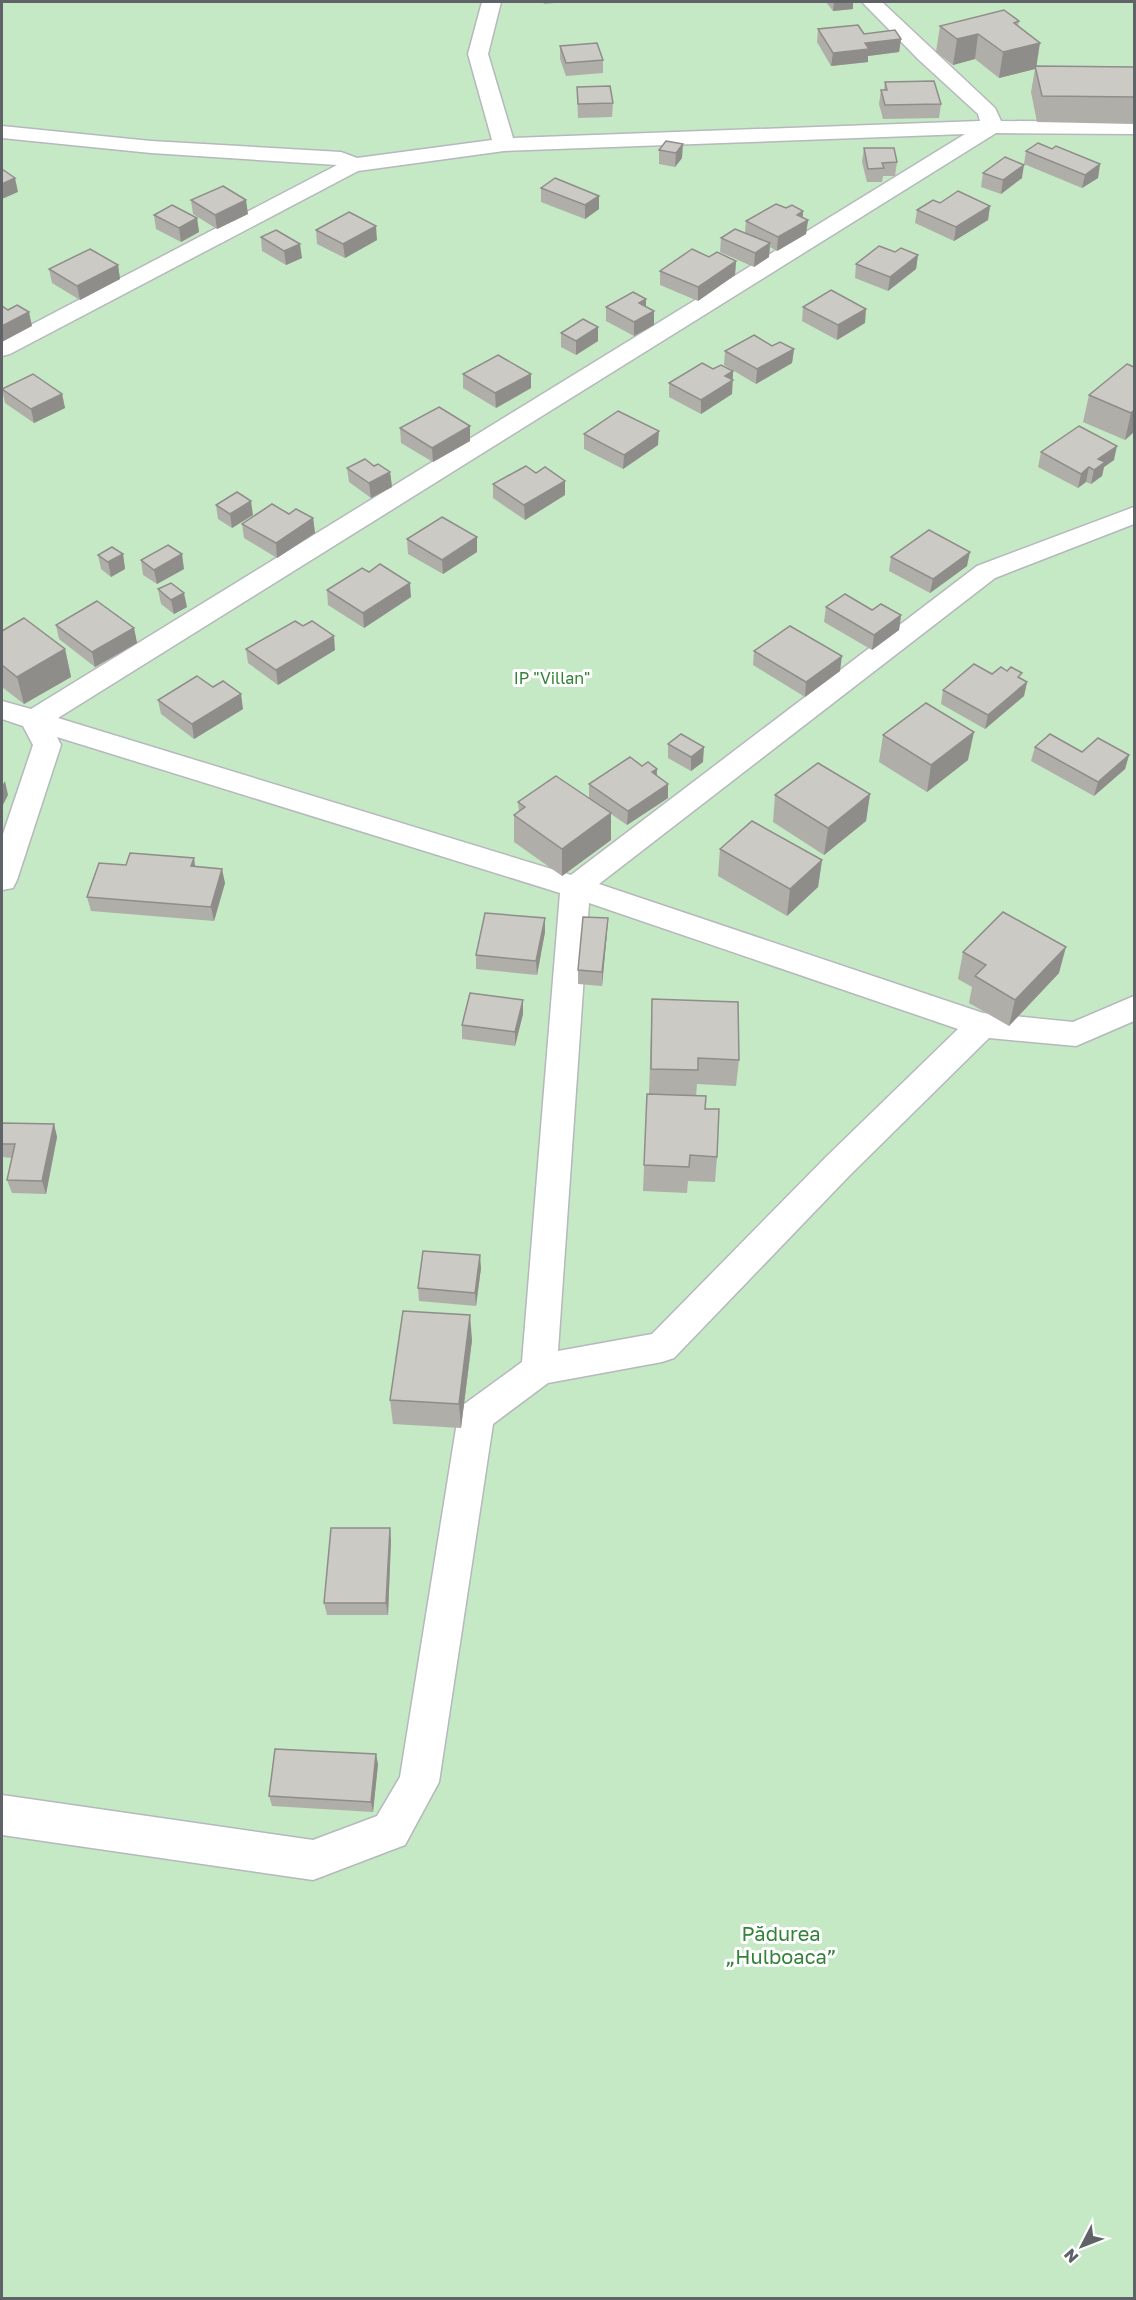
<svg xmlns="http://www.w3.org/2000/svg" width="1136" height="2300" viewBox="0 0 1136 2300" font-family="'Golos Text',sans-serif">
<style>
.green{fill:#c5e8c5}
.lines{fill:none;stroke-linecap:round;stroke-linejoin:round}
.minor-casing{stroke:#b5b8bc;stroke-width:3}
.minor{fill:#fff;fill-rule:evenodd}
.wall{fill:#afaea9}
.shaded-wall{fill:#8f8d8a}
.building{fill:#cccac5;stroke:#8f8d8a;stroke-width:1.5}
.labels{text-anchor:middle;stroke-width:6;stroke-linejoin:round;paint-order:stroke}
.park-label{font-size:16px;fill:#348238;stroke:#fff}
.near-park-label{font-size:20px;fill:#348238;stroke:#fff}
</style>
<rect width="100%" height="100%" fill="#f1efe8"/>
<rect class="green" x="2" y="2" width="1132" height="2296"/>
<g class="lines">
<defs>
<path id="minor" d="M482,2H501L488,54L513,138L980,121L978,114L919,60L862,2H882L995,108L1001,121L1134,122V134L996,133L58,718L571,875L977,566L1134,507V524L995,578L599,884L983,1013L1073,1022L1134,996V1021L1076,1046L989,1038L850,1175L674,1358L662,1362L548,1383L493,1424L439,1782L405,1845L313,1880L2,1835V1795L313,1840L377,1816L400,1777L458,1416L463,1405L522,1362L560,893L57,737L61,745L17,880L13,888L2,890V837L33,745L23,726L2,719V701L31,709L965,134L504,151L358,171L10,354L2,356V340L337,165L151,153L2,138V126L151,141L341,152L357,158L492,140L468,54ZM589,903L958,1029L826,1157L652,1334L558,1351Z"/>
</defs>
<use href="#minor" class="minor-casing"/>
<use href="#minor" class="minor"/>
</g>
<g class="wall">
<path d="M543,2H565L544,4Z"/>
<path d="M826,2H853V9L833,11Z"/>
<path d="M1019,21L1018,26L1037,66L1134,67V124L1037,122L1031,92L1035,69L999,78L975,59L953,65L936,52L940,26Z"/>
<path d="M818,29L864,34L901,39L899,52L868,56V62L831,66L817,42Z"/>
<path d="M560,46L603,60V73L566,76L560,59Z"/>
<path d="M885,82L941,104L939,118L883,119L879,104L881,90H884Z"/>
<path d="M577,87L613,103L612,117L578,118Z"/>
<path d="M666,141L682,158L675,167L659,164V150Z"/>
<path d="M864,148L897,162L895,176H883L882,182H867L862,162Z"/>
<path d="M1052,149L1100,164L1098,178L1082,188L1024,164L1026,151Z"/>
<path d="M983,173L1022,178L1001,194L981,187Z"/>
<path d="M541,188L599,196V209L585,219L541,202Z"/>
<path d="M191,200L248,214L217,229L193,214Z"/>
<path d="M940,203L990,206L988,220L954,241L915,223L917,210Z"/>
<path d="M786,208L803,211V217L808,220L806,234L777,251L770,247L769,257L754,267L720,252L721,238L745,233L746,221Z"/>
<path d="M154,215L197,218L199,232L181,242L156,229Z"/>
<path d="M316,230L377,240L345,258L317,244Z"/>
<path d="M261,237L302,258L286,265L262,251Z"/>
<path d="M895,252L918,255L916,269L888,291L855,278L856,264Z"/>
<path d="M709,257L736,261L735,275L698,301L660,285V271Z"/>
<path d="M118,265L120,279L80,300L52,283L49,269Z"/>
<path d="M606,307L654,311V325L634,336L606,321Z"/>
<path d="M803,307L865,323L837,340L802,321Z"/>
<path d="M561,333L598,341L576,355L561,347Z"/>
<path d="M772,346L794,349L792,363L756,384L724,365L725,351Z"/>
<path d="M1134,367V432L1125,440L1083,422L1089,395Z"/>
<path d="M713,369L733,371L732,394L701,414L669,397V383Z"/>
<path d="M463,374L531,388L496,408L463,388Z"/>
<path d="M2,389L62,394L65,408L34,423L5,403Z"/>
<path d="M470,426V441L433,462L401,443L400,428Z"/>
<path d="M584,434L658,445L623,469L584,449Z"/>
<path d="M1041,452L1114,460L1104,467L1102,476L1091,484L1086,482L1078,488L1038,467Z"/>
<path d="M374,466L390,472L392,487L371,498L349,482L347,468Z"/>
<path d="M536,473L565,481V495L525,520L493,498V484Z"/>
<path d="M216,505L253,515L232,528L218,519Z"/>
<path d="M289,514L313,518L315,533L277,558L244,538L242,524Z"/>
<path d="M477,537V552L443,574L408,554L407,539Z"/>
<path d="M123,554L125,569L111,577L101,569L98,555Z"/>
<path d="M891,557L967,566L930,593L889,571Z"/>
<path d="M141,560L184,569L157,584L143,575Z"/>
<path d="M369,572L411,597L364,628L328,605L327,590Z"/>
<path d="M158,589L187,607L174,614L161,604Z"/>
<path d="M826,607L872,610L901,615L899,630L872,650L824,622Z"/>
<path d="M56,625L134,628L137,643L95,667L59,639Z"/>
<path d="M303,626L335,650L278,685L248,663L246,649Z"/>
<path d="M2,631L65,649L71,677L24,704L2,687Z"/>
<path d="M754,651L840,671L805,697L753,665Z"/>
<path d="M992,674L1021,678L1027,682L1024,696L985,729L941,704L943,690Z"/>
<path d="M158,700L243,709L194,739L161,714Z"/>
<path d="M883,735L968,760L927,792L879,762Z"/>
<path d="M668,744L703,762L691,771L668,758Z"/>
<path d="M1035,747L1082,752L1129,755L1125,769L1094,796L1031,761Z"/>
<path d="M642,766L657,769V776L668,784V798L627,825L611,814V840L562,876L514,842V815L519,811L518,802L589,798V784Z"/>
<path d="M870,794L866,821L824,855L773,822L775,795Z"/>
<path d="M720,849L822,860L818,887L787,916L718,876Z"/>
<path d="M126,865L195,867L225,883L214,921L91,911L87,897Z"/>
<path d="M608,918L607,932L602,986L578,984V970Z"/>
<path d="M545,932L537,975L476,969V955Z"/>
<path d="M963,952L1059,973L1009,1026L969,1003L972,987L958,979Z"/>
<path d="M652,999L739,1060L736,1086L697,1084L696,1096L705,1109L717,1157L715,1182L688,1181L687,1193L643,1191L647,1094H649Z"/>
<path d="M523,1014L515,1046L462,1039V1025Z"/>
<path d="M2,1123L54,1124L57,1137L46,1194L12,1193L7,1180L12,1158L2,1157Z"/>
<path d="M481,1268L476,1306L419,1301L418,1288Z"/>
<path d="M472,1340L461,1428L393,1424L390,1400Z"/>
<path d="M391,1540L388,1615H327L324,1603Z"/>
<path d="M378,1764L373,1812L272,1806L269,1796Z"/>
</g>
<g class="shaded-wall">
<path d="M834,2H853V9L833,11Z"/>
<path d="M978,34L975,59L953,65L957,39Z"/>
<path d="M901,39L899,52L868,56V62L831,66L833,53L865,43Z"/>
<path d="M1040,43L1036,69L1035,66V69L999,78L1003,52Z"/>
<path d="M683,144L682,158L675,167L676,153Z"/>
<path d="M1100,164L1098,178L1082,188L1085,175Z"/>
<path d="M1024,165L1022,178L1001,194L1003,180Z"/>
<path d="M15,178L18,192L2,199V184Z"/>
<path d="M599,196V209L585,219V205Z"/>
<path d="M246,200L248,214L217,229L215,215Z"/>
<path d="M990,206L988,220L954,241L956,227Z"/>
<path d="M803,211L802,223L808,220L806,234L777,251L778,237L797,215Z"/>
<path d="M197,218L199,232L181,242L179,228Z"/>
<path d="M376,226L377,240L345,258L343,244Z"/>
<path d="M770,243L769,257L754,267L755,253Z"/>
<path d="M300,244L302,258L286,265L284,251Z"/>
<path d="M918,255L916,269L888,291L890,277Z"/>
<path d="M736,261L735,275L698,301V287Z"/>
<path d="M118,265L120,279L80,300L77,286Z"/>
<path d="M646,299V313L639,303Z"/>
<path d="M866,309L865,323L837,340L838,325Z"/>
<path d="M654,311V325L634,336V322Z"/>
<path d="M29,312L32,326L2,342V326Z"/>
<path d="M598,327V341L576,355V341Z"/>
<path d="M794,349L792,363L756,384L757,369Z"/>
<path d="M733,371L732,394L701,414V400L725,376Z"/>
<path d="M531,374V388L496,408L495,393Z"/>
<path d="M62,394L65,408L34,423L31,409Z"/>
<path d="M1134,410V432L1125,440L1131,413Z"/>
<path d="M470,426V441L433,462L432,448Z"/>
<path d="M659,431L658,445L623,469L624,455Z"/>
<path d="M1117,446L1114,460L1104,467L1102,476L1091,484L1094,470L1098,459Z"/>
<path d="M1089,467L1086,482L1078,488L1081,474Z"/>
<path d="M390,472L392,487L371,498L369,483Z"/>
<path d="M565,481V495L525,520L524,505Z"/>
<path d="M251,501L253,515L232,528L230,514Z"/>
<path d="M313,518L315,533L277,558L276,543Z"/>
<path d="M477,537V552L443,574L442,560Z"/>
<path d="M970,552L967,566L930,593L933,579Z"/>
<path d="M123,554L125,569L111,577L108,562Z"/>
<path d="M182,554L184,569L157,584L154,570Z"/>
<path d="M410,583L411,597L364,628L363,613Z"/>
<path d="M184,593L187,607L174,614L171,600Z"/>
<path d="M901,615L899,630L872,650L874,635Z"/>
<path d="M134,628L137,643L95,667L92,652Z"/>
<path d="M334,636L335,650L278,685L276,670Z"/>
<path d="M65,649L71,677L24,704L17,677Z"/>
<path d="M842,656L840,671L805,697L806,682Z"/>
<path d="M1027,682L1024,696L985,729L988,715Z"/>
<path d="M241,694L243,709L194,739L192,724Z"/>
<path d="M974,732L968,760L927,792L931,765Z"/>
<path d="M704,747L703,762L691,771V757Z"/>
<path d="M1129,755L1125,769L1094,796L1098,782Z"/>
<path d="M657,769L656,783L652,772Z"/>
<path d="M5,781L8,795L2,807V786Z"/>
<path d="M668,784V798L627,825L628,811Z"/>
<path d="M870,794L866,821L824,855L828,828Z"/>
<path d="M611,813V840L562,876V849Z"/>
<path d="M194,858L196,872L191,866Z"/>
<path d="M822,860L818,887L787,916L790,889Z"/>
<path d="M222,869L225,883L214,921L211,907Z"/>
<path d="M545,918V932L537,975L536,961Z"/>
<path d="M608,918L607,932L602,986V972Z"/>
<path d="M1066,947L1059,973L1009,1026L1015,1000Z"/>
<path d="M523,1000V1014L515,1046V1032Z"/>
<path d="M54,1124L57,1137L46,1194L42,1181Z"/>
<path d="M480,1255L481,1268L476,1306L475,1293Z"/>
<path d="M470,1315L472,1340L461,1428L459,1404Z"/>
<path d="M390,1528L391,1540L388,1615L386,1603Z"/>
<path d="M376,1754L378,1764L373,1812L371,1802Z"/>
</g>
<g class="building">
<path d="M1004,10L1019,21L1014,23L1040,43L1003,52L978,34L957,39L940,26Z"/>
<path d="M858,25L864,34L895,30L901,39L865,43L869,49L833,53L818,29Z"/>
<path d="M597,43L603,60L566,63L560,46Z"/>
<path d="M1035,66L1134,67V97L1042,96Z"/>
<path d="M934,81L941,104L885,105L881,90H887L885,82Z"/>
<path d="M610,86L613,103L578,104L577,87Z"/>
<path d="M666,141L683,144L676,153L659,150Z"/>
<path d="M1038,143L1052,149L1056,146L1100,164L1085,175L1026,151Z"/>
<path d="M864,148H894L897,162L882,163L884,168L868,169Z"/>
<path d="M1005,157L1024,165L1003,180L983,173Z"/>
<path d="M2,169L15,178L2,184Z"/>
<path d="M555,178L599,196L585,205L541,188Z"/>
<path d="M223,186L246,200L215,215L191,200Z"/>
<path d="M958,191L990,206L956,227L917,210L933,200L940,203Z"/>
<path d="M776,204L786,208L792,205L803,211L797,215L808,220L778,237L746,221Z"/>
<path d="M172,205L197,218L179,228L154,215Z"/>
<path d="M349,212L376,226L343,244L316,230Z"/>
<path d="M735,229L770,243L755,253L721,238Z"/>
<path d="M276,230L300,244L284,251L261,237Z"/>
<path d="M879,246L895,252L901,248L918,255L890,277L856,264Z"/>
<path d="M90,249L118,265L77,286L49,269Z"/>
<path d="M692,249L709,257L717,252L736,261L698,287L660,271Z"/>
<path d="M831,290L866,309L838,325L803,307Z"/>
<path d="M633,292L646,299L639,303L654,311L634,322L606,307Z"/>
<path d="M17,305L29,312L2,326V306L8,310Z"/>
<path d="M583,319L598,327L576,341L561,333Z"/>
<path d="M754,335L772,346L780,342L794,349L757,369L725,351Z"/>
<path d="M498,355L531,374L495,393L463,374Z"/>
<path d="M702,363L713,369L721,365L733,371L725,376L733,380L701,400L669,383Z"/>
<path d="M1127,364L1134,367V410L1131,413L1089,395Z"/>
<path d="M33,374L62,394L31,409L2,389Z"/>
<path d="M439,407L470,426L432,448L400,428Z"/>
<path d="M618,411L659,431L624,455L584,434Z"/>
<path d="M1079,426L1117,446L1098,459L1105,462L1094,470L1089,467L1081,474L1041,452Z"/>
<path d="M365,459L374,466L378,464L390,472L369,483L347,468Z"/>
<path d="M526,466L536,473L545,467L565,481L524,505L493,484Z"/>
<path d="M237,492L251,501L230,514L216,505Z"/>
<path d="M272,504L289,514L296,509L313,518L276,543L242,524Z"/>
<path d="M442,517L477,537L442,560L407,539Z"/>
<path d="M929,530L970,552L933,579L891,557Z"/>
<path d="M168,545L182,554L154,570L141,560Z"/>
<path d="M112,547L123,554L108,562L98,555Z"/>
<path d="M380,564L410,583L363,613L327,590L362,568L369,572Z"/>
<path d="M171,583L184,593L171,600L158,589Z"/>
<path d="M845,594L872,610L881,604L901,615L874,635L826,607Z"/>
<path d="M97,601L134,628L92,652L56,625Z"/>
<path d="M24,618L65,649L17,677L2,665V631Z"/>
<path d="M295,621L303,626L312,621L334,636L276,670L246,649Z"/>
<path d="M790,626L842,656L806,682L754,651Z"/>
<path d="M974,664L992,674L1001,667L1007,671L1011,667L1022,673L1018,677L1027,682L988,715L943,690Z"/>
<path d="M197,676L213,687L223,681L241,694L192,724L158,700Z"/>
<path d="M926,703L974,732L931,765L883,735Z"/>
<path d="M681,734L704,747L691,757L668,744Z"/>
<path d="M1050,734L1082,752L1098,738L1129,755L1098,782L1035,747Z"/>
<path d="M630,757L642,766L648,762L657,769L652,772L668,784L628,811L589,784Z"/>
<path d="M818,763L870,794L828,828L775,795Z"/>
<path d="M556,776L611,813L562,849L514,815L525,807L518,802Z"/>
<path d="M752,821L822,860L790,889L720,849Z"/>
<path d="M130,853L194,858L191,866L222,869L211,907L87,897L99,863L126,865Z"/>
<path d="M1003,912L1066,947L1015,1000L975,976L986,965L963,952Z"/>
<path d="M485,913L545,918L536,961L476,955Z"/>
<path d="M583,917L608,918L602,972L578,970Z"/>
<path d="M470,993L523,1000L515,1032L462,1025Z"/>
<path d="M652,999L738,1002L739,1060L698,1058V1070L651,1069Z"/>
<path d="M647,1094L706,1096L705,1109H719L717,1157L690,1155L689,1167L644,1165Z"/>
<path d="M2,1123L54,1124L42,1181L7,1180L15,1144H2Z"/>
<path d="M423,1251L480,1255L475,1293L418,1288Z"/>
<path d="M403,1311L470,1315L459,1404L390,1400Z"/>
<path d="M331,1528H390L386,1603H324Z"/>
<path d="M275,1749L376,1754L371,1802L269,1796Z"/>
</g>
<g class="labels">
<g class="park-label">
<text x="552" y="684">IP "Villan"</text>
</g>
<g class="near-park-label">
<text x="781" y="1941">Pădurea<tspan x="781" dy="23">„Hulboaca”</tspan></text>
</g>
</g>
<rect width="1136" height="2300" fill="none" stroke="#5f6368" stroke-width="6"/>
<g transform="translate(1082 2246) rotate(228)" stroke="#ffffff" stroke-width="4.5" paint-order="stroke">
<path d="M0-4.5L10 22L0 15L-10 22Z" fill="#5f6368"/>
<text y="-9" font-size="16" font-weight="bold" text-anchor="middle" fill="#5f6368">N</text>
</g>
</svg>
